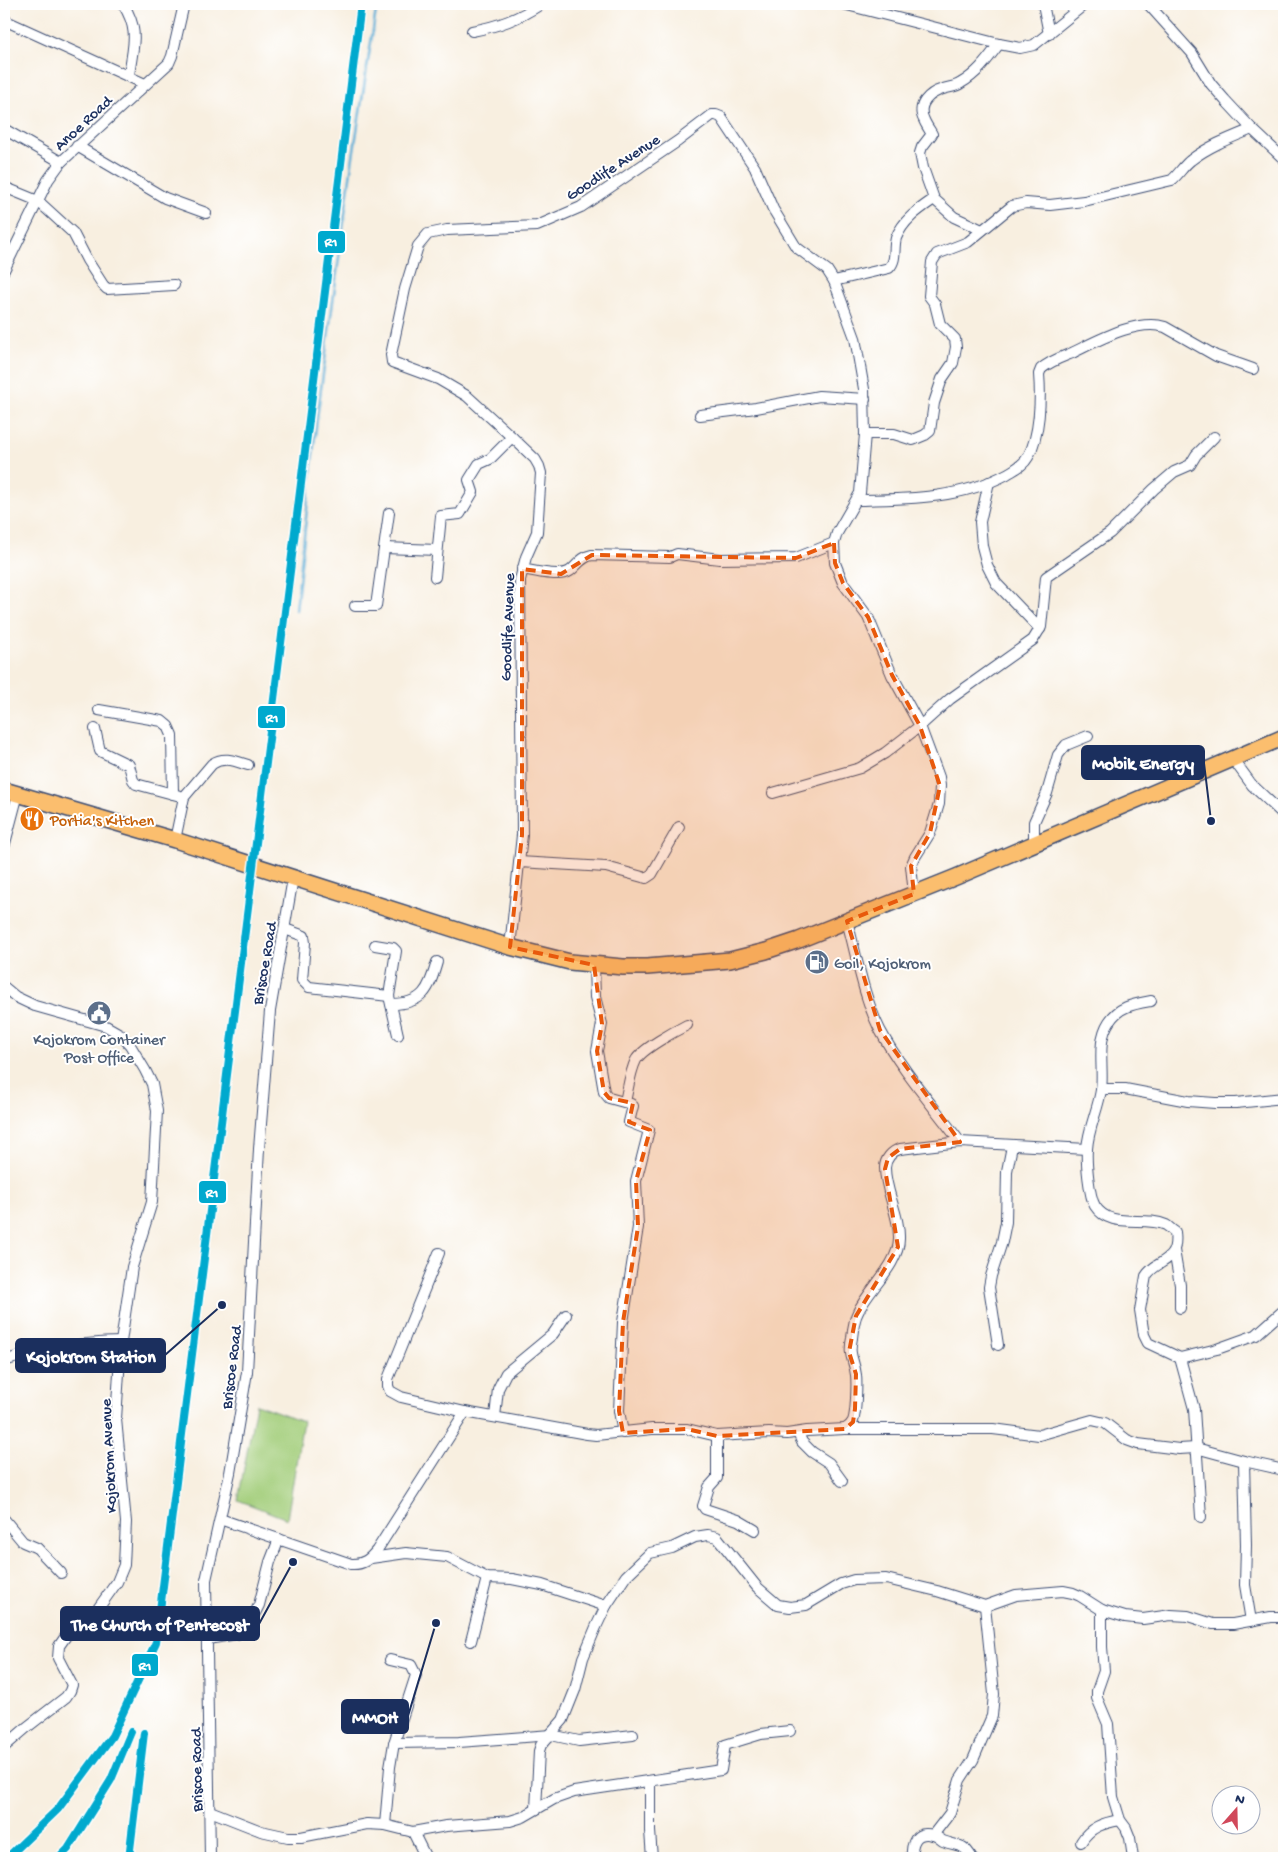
<svg xmlns="http://www.w3.org/2000/svg" width="1288" height="1862" viewBox="0 0 1288 1862" font-family="'Gochi Hand',sans-serif">
<style>
.green{fill:#a3ce7a;stroke:#5f7e6c}
.lines{fill:none;stroke-linecap:round;stroke-linejoin:round}
.stream{stroke:#5caed7;stroke-width:2.5}
.minor-casing{stroke:#3c4c72;stroke-width:12}
.highway-casing{stroke:#3c4c72;stroke-width:18}
.minor{stroke:#fff;stroke-width:10}
.highway{stroke:#fbbe6e;stroke-width:15}
.rail-1-casing{stroke:#fff;stroke-width:11}
.rail-1{stroke:#00a9ce;stroke-width:8}
.marked{fill:#e8590c;fill-opacity:0.2;stroke:#e8590c;stroke-width:4;stroke-dasharray:10 6;stroke-linejoin:round}
.labels{text-anchor:middle;stroke-width:4;stroke-linejoin:round;paint-order:stroke}
.street-label{font-size:16px;fill:#1b2f5e;stroke:#fff}
.food-label{font-size:16px;fill:#c56008;stroke:#fff;text-anchor:start}
.service-label{font-size:16px;fill:#4e5e75;stroke:#fff;text-anchor:start}
.leader{fill:none;stroke:#1b2f5e;stroke-width:2}
.callout-dot{fill:#1b2f5e;stroke:#fff;stroke-width:2}
.callout{fill:#1b2f5e;stroke:#1b2f5e;stroke-width:2}
.callout-label{font-size:18px;text-anchor:middle;font-weight:bold;fill:#fff}
.line-badge{stroke:#fff;stroke-width:2}
.badge-label{font-size:14px;text-anchor:middle;font-weight:bold;fill:#fff}
</style>
<rect width="100%" height="100%" fill="#fff"/>
<filter id="ink" filterUnits="userSpaceOnUse"><feTurbulence type="fractalNoise" baseFrequency=".02" numOctaves="2"/><feDisplacementMap in="SourceGraphic" scale="10" xChannelSelector="R" yChannelSelector="G"/><feConvolveMatrix kernelMatrix="1 2 1 2 8 2 1 2 1" color-interpolation-filters="sRGB"/></filter>
<filter id="wash" filterUnits="userSpaceOnUse"><feTurbulence type="fractalNoise" baseFrequency=".0096" numOctaves="4" result="noise"/><feDisplacementMap in="SourceGraphic" scale="20" xChannelSelector="R" yChannelSelector="G"/><feGaussianBlur stdDeviation="1.12" result="paint"/><feColorMatrix in="noise" values="0 0 0 0 0 0 0 0 0 0 0 0 0 0 0 0 0 1.4 0 .05"/><feComposite in="paint" operator="in"/></filter>
<g filter="url(#wash)">
<rect width="100%" height="100%" fill="#f8efe0"/>
<path class="green" d="M256,1404L303,1421L287,1519L238,1500Z"/>
<g class="lines">
<path class="stream" d="M296,610L317,418L352,163L377,4"/>
</g>
</g>
<g filter="url(#ink)">
<g class="lines">
<defs>
<g id="minor">
<path d="M123,4C140,31 133,45 129,75"/>
<path d="M843,4L999,44L1020,48L1034,45L1085,4"/>
<path d="M1043,4L1049,34"/>
<path d="M1148,4L1192,53L1211,84L1225,100L1252,129L1284,159"/>
<path d="M4,20L145,84"/>
<path d="M472,31C499,26 518,19 541,4"/>
<path d="M4,129L61,162"/>
<path d="M77,146L165,198L206,213"/>
<path d="M4,187L38,201L73,233L87,260L103,285L107,289L174,285"/>
<path d="M982,230L954,217L934,199L923,168L920,153L922,147L932,134C929,129 926,125 924,120C916,105 929,93 943,89C949,87 956,87 961,83C978,73 987,60 999,44"/>
<path d="M4,270L48,180L61,162L169,63L172,56L184,4"/>
<path d="M834,281L889,268C897,260 893,249 896,238C903,220 918,210 934,199"/>
<path d="M700,415L756,408L819,396L865,399"/>
<path d="M865,434H894L913,440L925,435L930,431L934,403L942,379L953,363L956,347L955,339L940,324L935,304L929,296L932,262L937,254L968,242L1012,206L1026,203L1050,205L1084,201L1172,180C1179,174 1184,165 1191,160C1209,146 1230,138 1252,129"/>
<path d="M989,482L980,522L982,546L987,565L996,583L1040,629"/>
<path d="M857,500C908,499 961,499 1007,474C1015,469 1023,466 1028,457C1040,435 1041,399 1039,374L1041,369C1050,361 1062,357 1072,353C1097,341 1137,318 1165,327L1216,356L1253,369"/>
<path d="M385,548L437,550"/>
<path d="M522,569C534,571 560,578 570,571C578,565 581,557 592,555L670,557L677,554L720,559L796,558L834,543"/>
<path d="M435,577L441,516L460,514L473,492L469,480L479,464L490,459L512,437"/>
<path d="M355,606H376L389,513"/>
<path d="M99,710L162,721L168,726L172,735L173,794"/>
<path d="M95,729L100,751L129,765L133,780L136,784L184,797"/>
<path d="M1233,759L1252,785L1284,815"/>
<path d="M773,793L860,768L885,753L920,726L950,699L1033,640L1041,627L1046,577L1110,533L1154,489L1174,472L1190,465L1196,455L1214,437"/>
<path d="M175,840L184,797L212,764C224,756 235,761 248,765"/>
<path d="M1034,842V822L1047,793L1058,755L1066,745L1088,736"/>
<path d="M4,847L18,794"/>
<path d="M519,862L606,867L646,878L652,874L679,827"/>
<path d="M847,921C857,957 863,996 880,1030C900,1068 934,1107 960,1142"/>
<path d="M285,929L304,936L305,943L302,980L309,987L389,996"/>
<path d="M375,945L393,948L396,951L389,996L398,1035"/>
<path d="M510,947L522,835L520,580L526,557L537,532L541,473L539,466L535,459L512,437L467,396L438,379L392,362L391,355L405,289L418,246L428,234L447,230L537,226L581,207L678,141L712,115H716L721,117L755,168L773,209L796,247L827,270L834,281L855,338L864,389L865,434L860,493L837,533L834,543L835,563L843,583L868,617L892,675L920,726L939,777L940,786L939,804L930,833L915,857L911,866L914,894"/>
<path d="M594,965L595,997L602,1024L597,1051L604,1092L609,1098L631,1104L633,1106L629,1122L649,1130L636,1181L638,1227L623,1322L619,1411L623,1433"/>
<path d="M4,987L16,997L35,1006L106,1026L120,1034L130,1045L145,1070L152,1084L157,1111L152,1202L132,1267L121,1342L116,1419L126,1522L124,1565L117,1582L92,1617L66,1636L59,1646L58,1658L72,1685L70,1691L66,1697L26,1728L4,1747"/>
<path d="M1151,1001C1134,1004 1119,1006 1109,1022C1096,1042 1104,1068 1101,1090C1098,1110 1088,1129 1087,1149C1086,1162 1089,1196 1095,1206C1110,1230 1144,1215 1166,1225C1169,1227 1172,1230 1175,1232C1179,1265 1157,1258 1146,1276L1140,1310L1144,1335L1148,1343L1180,1358L1217,1349L1256,1335L1284,1310"/>
<path d="M391,1004C423,1004 429,990 437,962"/>
<path d="M1101,1089H1125L1188,1101L1215,1103H1236L1284,1098"/>
<path d="M625,1102C628,1089 630,1072 636,1060C642,1049 675,1031 687,1025"/>
<path d="M1174,1250L1180,1285V1308"/>
<path d="M439,1253L388,1379V1386L390,1391L401,1397L465,1412L587,1434L596,1435L652,1429H687L717,1436L769,1433L787,1434L807,1431L845,1429H993L1039,1435L1092,1420L1105,1423L1127,1440L1138,1444L1179,1449L1196,1448L1244,1461L1284,1470"/>
<path d="M998,1345L989,1287L991,1276L1002,1242L1006,1222L1007,1171L1012,1146"/>
<path d="M1180,1358L1194,1409L1201,1517"/>
<path d="M4,1361C44,1348 79,1343 121,1342"/>
<path d="M495,1417L498,1389L506,1373L553,1334L566,1315"/>
<path d="M845,1429C849,1427 851,1425 853,1421C856,1414 857,1383 856,1375C854,1358 848,1357 852,1338C853,1329 854,1319 858,1312C868,1290 899,1264 899,1239C900,1216 885,1191 885,1168C885,1159 892,1151 900,1149L960,1142L1087,1149"/>
<path d="M798,1433L802,1442L812,1452L829,1463L842,1481"/>
<path d="M717,1436V1478L709,1487L703,1506L705,1509L738,1520L755,1530"/>
<path d="M1244,1461L1246,1545L1245,1585L1251,1621"/>
<path d="M4,1519L23,1542L37,1548L61,1573"/>
<path d="M220,1519L351,1564C363,1565 370,1559 377,1550L465,1412"/>
<path d="M371,1558L406,1553L447,1557L487,1578L512,1579L542,1585L606,1606"/>
<path d="M1102,1610V1647L1104,1671L1097,1691V1698L1108,1724L1113,1797L1120,1820L1126,1828L1130,1838L1133,1858"/>
<path d="M208,1639L237,1634L251,1621L259,1605L270,1562L279,1539"/>
<path d="M471,1641L487,1578"/>
<path d="M394,1743L459,1742L551,1735L579,1741L633,1735"/>
<path d="M650,1782V1831L652,1858"/>
<path d="M536,1809L539,1751L541,1745L563,1720L575,1690L583,1658L596,1627L606,1606L626,1576L650,1553L672,1548L695,1537L708,1535L717,1537L757,1587L778,1605L790,1607L806,1605L841,1584L854,1580L886,1579L937,1591L985,1606L1016,1595L1063,1591L1073,1593L1080,1596L1102,1610L1125,1617L1143,1619L1171,1615L1188,1616L1213,1624H1233L1271,1617H1284"/>
<path d="M210,1811L261,1831L288,1837H301L367,1824L385,1825L413,1832L446,1826L510,1821L523,1817L554,1799L574,1792L721,1770L725,1745L761,1734L790,1731"/>
<path d="M385,1825L390,1767L394,1743L416,1675L411,1665L390,1660"/>
<path d="M413,1832L426,1858"/>
<path d="M933,1835L950,1813L960,1780L973,1760L992,1716L994,1694L985,1606"/>
<path d="M1081,1842C1090,1827 1103,1823 1120,1820"/>
<path d="M210,1858L206,1580L230,1473L247,1372L259,1149L270,1011L293,878"/>
<path d="M912,1858C911,1844 915,1830 933,1835C937,1836 940,1839 943,1841C958,1847 963,1842 972,1858"/>
</g>
<path id="highway" d="M4,790L175,840L510,947L570,962L623,967H647L730,960L766,951L799,940L956,877L1284,737"/>
</defs>
<use href="#minor" class="minor-casing"/>
<use href="#highway" class="highway-casing"/>
<use href="#minor" class="minor"/>
<use href="#highway" class="highway"/>
<defs>
<g id="rail-1">
<path d="M7,1858L58,1809L112,1736L156,1642L361,4"/>
<path d="M59,1858L68,1849L111,1780L131,1732"/>
<path d="M129,1858L144,1733"/>
</g>
</defs>
<use href="#rail-1" class="rail-1-casing"/>
<use href="#rail-1" class="rail-1"/>
</g>
</g>
<path class="marked" d="M834,543L835,563L843,583L868,617L892,675L920,726L940,786L930,833L911,866L914,894L847,921L880,1030L960,1142L900,1149L888,1158L885,1169L898,1247L856,1316L849,1352L856,1374L855,1409L853,1422L845,1429L717,1436L687,1429L623,1433L619,1411L623,1322L638,1227L636,1181L650,1130L629,1122L633,1103L609,1098L604,1092L597,1051L602,1024L594,965L510,947L522,835V569L561,574L592,555L796,558Z"/>
<defs>
<symbol id="restaurant-disc" viewBox="-11 -11 22 22"><circle r="9.5" fill="#e8710a" stroke="#fff"/><path d="M-5-6h1v4h1v-4h1v4h1v-4h1v5L-1.5 .5V6h-2V.5L-5-1ZM5-6V6H3V1.5H1.5Q1.5-4 5-6Z" fill="#fff"/></symbol>
<symbol id="fuel-disc" viewBox="-11 -11 22 22"><circle r="9.5" fill="#5c6f8a" stroke="#fff"/><path d="M-5.5-6h7V0h2V4h1.3V-2.5L3-4.5l.8-.8L6-3V5H2.5V1h-1V6h-7ZM-4.2-4.7v3.2H.2V-4.7Z" fill="#fff"/></symbol>
<symbol id="civic-disc" viewBox="-11 -11 22 22"><circle r="9.5" fill="#5c6f8a" stroke="#fff"/><path d="M-.6-6.5H3V-4.5H.6V-3L4-1V1h2V6H-6V1h2V-1L-.6-3ZM-1.2 2.5V6h2.4V2.5Z" fill="#fff"/></symbol>
</defs>
<g fill-rule="evenodd">
<use href="#restaurant-disc" x="18" y="805" width="28" height="28"/>
<use href="#fuel-disc" x="803" y="948" width="28" height="28"/>
<use href="#civic-disc" x="85" y="999" width="28" height="28"/>
</g>
<g class="labels">
<g class="street-label">
<text transform="translate(82 122) rotate(-43)" y="6">Anoe Road</text>
<text transform="translate(612 166) rotate(-33)" y="6">Goodlife Avenue</text>
<text transform="translate(506 627) rotate(-88)" y="6">Goodlife Avenue</text>
<text transform="translate(263 963) rotate(-80)" y="6">Briscoe Road</text>
<text transform="translate(230 1367) rotate(-83)" y="6">Briscoe Road</text>
<text transform="translate(107 1456) rotate(-93)" y="6">Kojokrom Avenue</text>
<text transform="translate(195 1770) rotate(-91)" y="6">Briscoe Road</text>
</g>
<g class="food-label">
<text x="50" y="825">Portia's Kitchen</text>
</g>
<g class="service-label">
<text x="834" y="968">Goil, Kojokrom</text>
<text x="99" y="1044" text-anchor="middle">Kojokrom Container<tspan x="99" dy="18">Post Office</tspan></text>
</g>
</g>
<path class="leader" d="M1211 821L1204 763M222 1305L165 1355M293 1562L259 1624M436 1623L408 1716"/>
<g class="callout-dot">
<circle cx="1211" cy="821" r="5"/>
<circle cx="222" cy="1305" r="5"/>
<circle cx="293" cy="1562" r="5"/>
<circle cx="436" cy="1623" r="5"/>
</g>
<g class="callout">
<rect x="1082" y="746" width="122" height="33" rx="5"/>
<rect x="16" y="1339" width="149" height="33" rx="5"/>
<rect x="61" y="1607" width="198" height="33" rx="5"/>
<rect x="342" y="1700" width="66" height="33" rx="5"/>
</g>
<g class="callout-label">
<text x="1143" y="769">Mobik Energy</text>
<text x="91" y="1362">Kojokrom Station</text>
<text x="160" y="1630">The Church of Pentecost</text>
<text x="375" y="1723">MMOH</text>
</g>
<g class="line-badge">
<rect x="317" y="230" width="29" height="24" rx="5" fill="#00a9ce"/>
<rect x="257" y="705" width="29" height="24" rx="5" fill="#00a9ce"/>
<rect x="198" y="1180" width="29" height="24" rx="5" fill="#00a9ce"/>
<rect x="131" y="1653" width="28" height="24" rx="5" fill="#00a9ce"/>
</g>
<g class="badge-label">
<text x="331" y="246">R1</text>
<text x="272" y="722">R1</text>
<text x="212" y="1197">R1</text>
<text x="145" y="1670">R1</text>
</g>
<rect width="1288" height="1862" fill="none" stroke="#fff" stroke-width="20"/>
<g transform="translate(1236 1810) rotate(20)"><circle r="24" fill="#ffffff" stroke="#a4acbf"/>
<path d="M0-4L9 19L0 12L-9 19Z" fill="#d1495b"/>
<text y="-8" font-size="14" font-weight="bold" text-anchor="middle" fill="#1b2f5e">N</text>
</g>
</svg>
